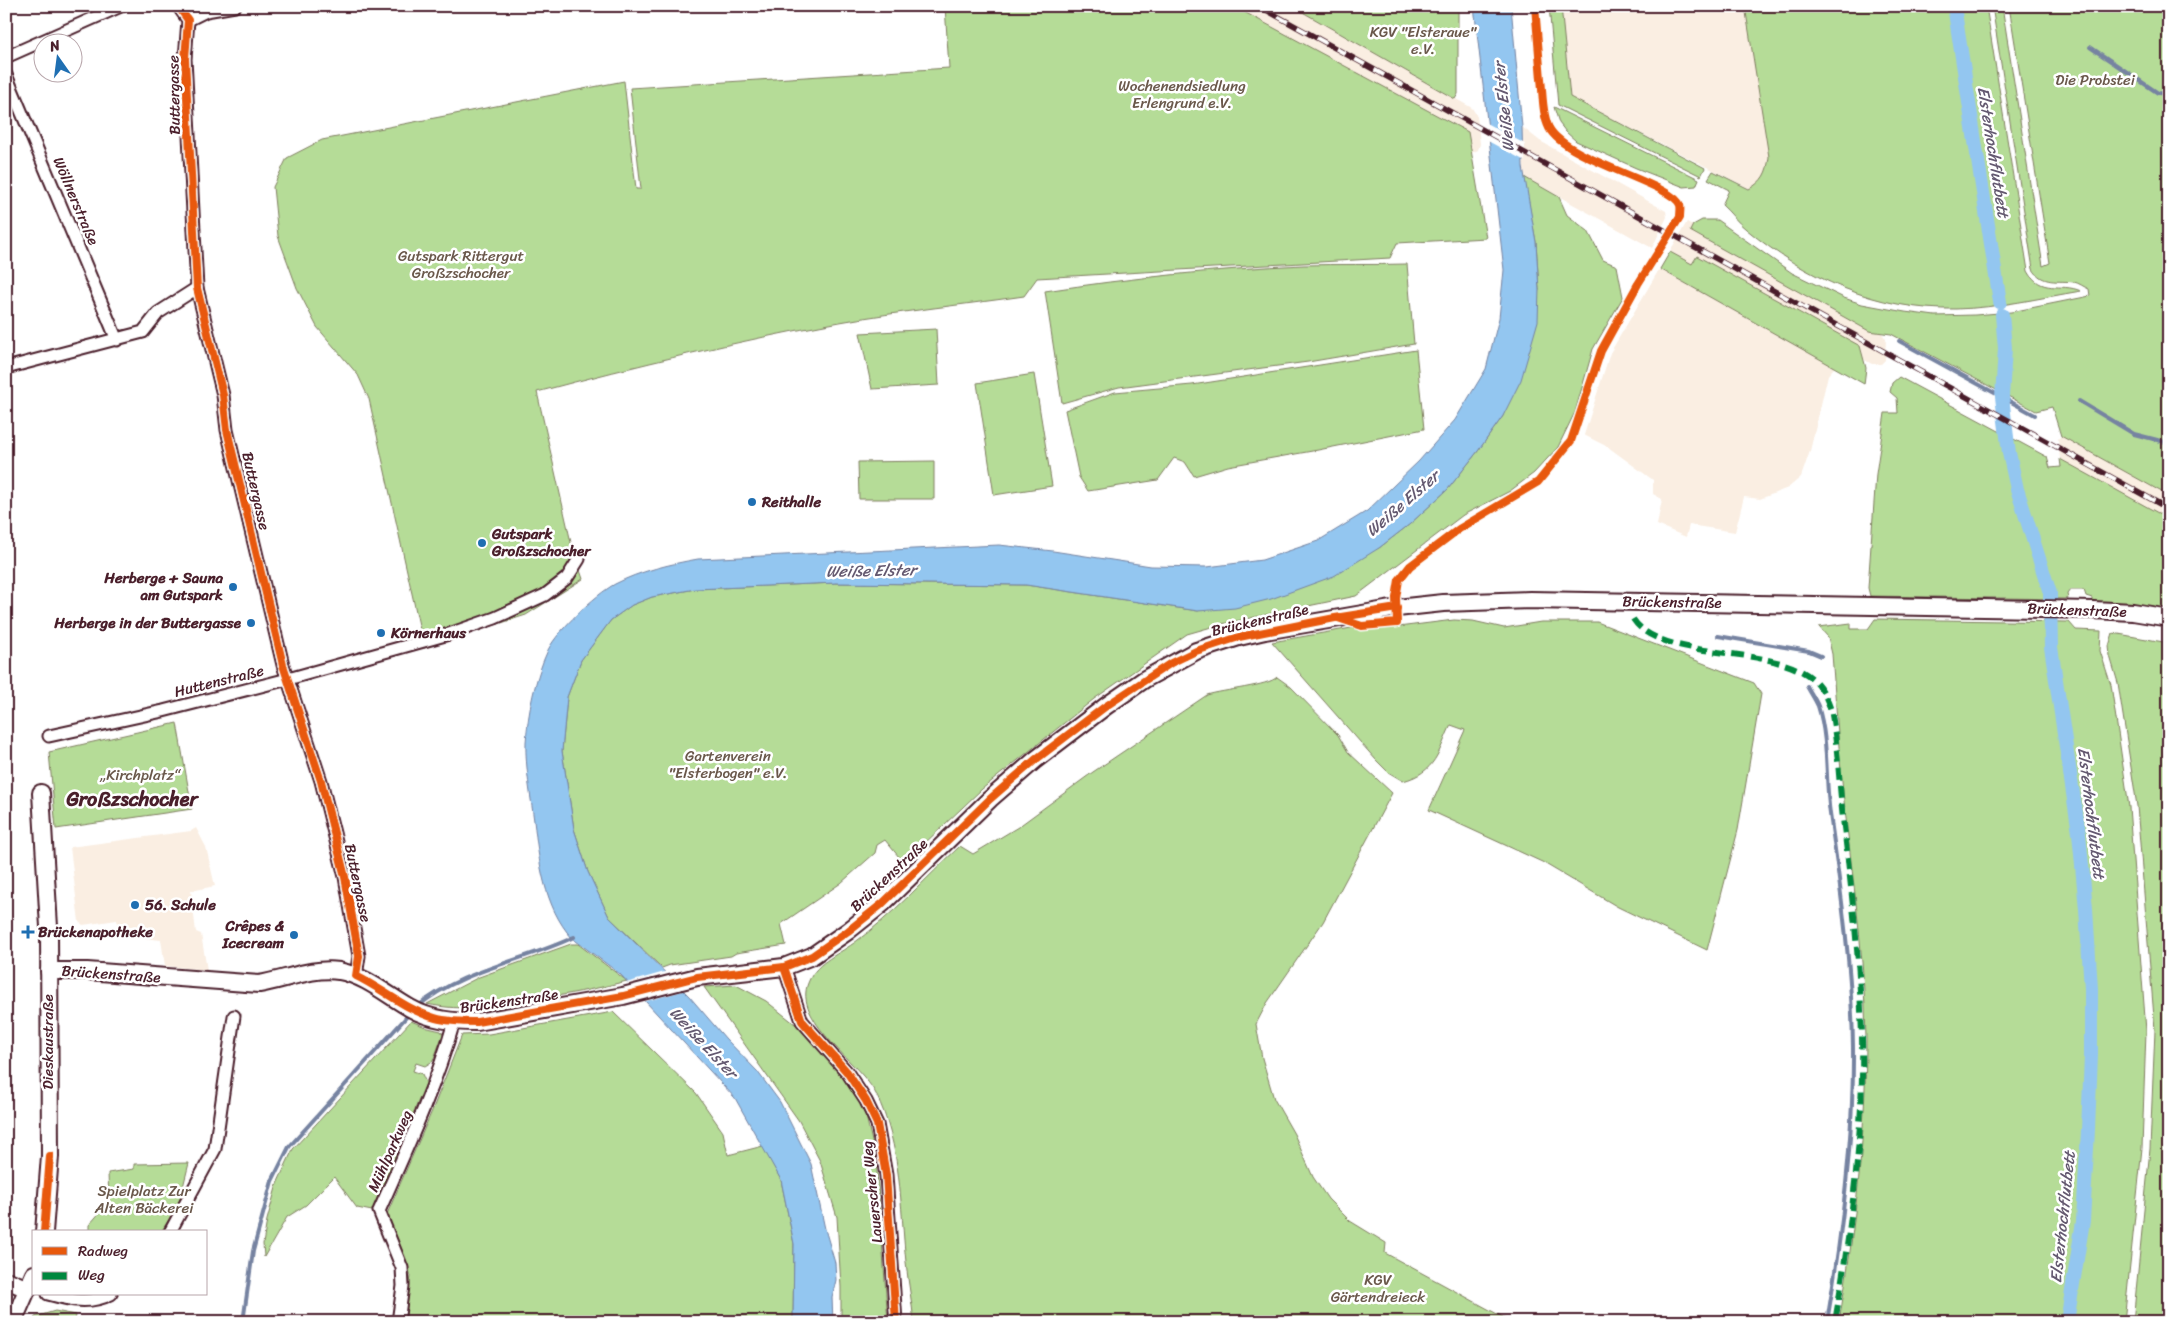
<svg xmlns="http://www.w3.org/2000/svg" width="2175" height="1328" viewBox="0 0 2175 1328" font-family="Sriracha,sans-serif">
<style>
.built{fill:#faeee2}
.green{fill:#b5dc97;stroke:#807e61}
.water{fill:#93c6f0;stroke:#7683a1}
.pier{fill:#fff}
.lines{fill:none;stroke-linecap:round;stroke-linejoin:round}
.stream{stroke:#7683a1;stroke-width:4}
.canal{stroke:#93c6f0;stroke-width:14}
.minor-casing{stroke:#4a1f2b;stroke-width:15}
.secondary-casing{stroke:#4a1f2b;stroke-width:20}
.minor{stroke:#fff;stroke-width:11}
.secondary{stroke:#fff;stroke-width:16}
.rail-casing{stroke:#4a1f2b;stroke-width:5.5}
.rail{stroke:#fff;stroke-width:4;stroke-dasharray:11;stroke-linecap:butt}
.quiet{stroke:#00873e;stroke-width:6;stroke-dasharray:12 6;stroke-linecap:butt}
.cycleway-casing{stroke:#fff;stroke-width:11}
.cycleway{stroke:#e8590c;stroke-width:8}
.poi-dot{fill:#1f6fb2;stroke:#fff;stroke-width:2}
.labels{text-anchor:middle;stroke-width:5;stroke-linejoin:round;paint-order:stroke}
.park-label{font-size:15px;fill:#6a584b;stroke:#fff}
.street-label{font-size:15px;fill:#4a1f2b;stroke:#fff}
.poi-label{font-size:15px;font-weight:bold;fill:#4a1f2b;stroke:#fff;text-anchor:start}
.water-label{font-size:16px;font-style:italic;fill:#645970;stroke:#fff}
.district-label{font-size:20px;font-weight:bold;fill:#4a1f2b;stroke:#fff}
</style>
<rect width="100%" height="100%" fill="#fff"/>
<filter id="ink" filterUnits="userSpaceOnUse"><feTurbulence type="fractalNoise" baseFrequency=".02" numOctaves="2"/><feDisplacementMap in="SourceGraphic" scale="10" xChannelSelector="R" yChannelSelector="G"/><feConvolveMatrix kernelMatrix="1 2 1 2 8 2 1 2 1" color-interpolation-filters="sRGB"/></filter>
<g filter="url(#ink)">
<g class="built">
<path d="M1205,6H1292L1472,108L1477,116L1480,144L1478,150L1472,153Z"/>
<path d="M1561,6H1755L1778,159L1758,193L1569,97Z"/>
<path d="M1522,127L1540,141L1666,211L1667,217L1652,248L1524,177Z"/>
<path d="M1687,222L1878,328L1886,339L1885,360L1881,364H1872L1848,351L1828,375L1810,451L1801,477L1788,488L1760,499L1744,497L1735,532L1689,525L1686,537L1657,525L1662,499L1653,494V480L1608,447L1584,435L1610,353Z"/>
<path d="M2061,436L2169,496V519L2060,459L2058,439Z"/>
<path d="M196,828L206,847L215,886L191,891L196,932L201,934L207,970L165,966L161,940L134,937L133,926L118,928L117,920L83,925L79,922L70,847L191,831Z"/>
</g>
<g class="green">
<path d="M945,6H1233L1468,132L1486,238L1397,243L1390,258L1037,278L1024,296C963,305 901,311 840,322C738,341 637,365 537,392L572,547L583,579L526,615L424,648L369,399L358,375L317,327L297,288L278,236L273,187L287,158L322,140L624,81L636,189H641L630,88L949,68Z"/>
<path d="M1292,6H1458V94L1455,99Z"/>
<path d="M1549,6H1561L1570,97L1705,168L1701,176L1558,105Z"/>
<path d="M1745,6H1986L2028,271C2041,295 2060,282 2081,291C2039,298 1998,308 1956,309C1878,311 1805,278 1746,229C1737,222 1730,212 1722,205L1729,190L1708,179L1713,171L1749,189C1763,181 1767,173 1769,157Z"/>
<path d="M1992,6H2002L2043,266L2050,263L2009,6H2169V496L2061,436L2052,407L2036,411L1891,334L1869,331L1690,231L1693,225L1702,220H1717L1792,273L1844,298L1862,304L1905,312L1935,316L1975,315L2011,312L2090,296L2089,289C2084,287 2079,283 2074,282C2058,280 2042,285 2033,269Z"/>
<path d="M1554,107L1699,179L1696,186L1684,187L1636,168L1576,141L1566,132L1559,123Z"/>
<path d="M1524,177L1559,197L1567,215L1588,231L1603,260L1617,266L1623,297L1593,349L1575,412L1558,447L1534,473L1510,491L1463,515L1356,596L1222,624L1187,634L1094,699L982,789L904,863L885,840L877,845L875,853L841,883L781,924L786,945L736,953L731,956L670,965L662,968L609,917L588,872L574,829L562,751L567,697L581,660L611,620L632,605L652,597L695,589L836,583L1026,585L1198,611L1379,548L1410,524L1448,489L1478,451L1503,416L1539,290L1536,242Z"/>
<path d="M1670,252L1692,264L1697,256L1860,346L1866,368L1864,384L1660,269Z"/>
<path d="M1407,264L1414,344L1308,362L1119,387L1062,403L1045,291C1131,278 1217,269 1304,265C1338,264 1373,265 1407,264Z"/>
<path d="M936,329L939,385L872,389L860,333Z"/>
<path d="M1416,350L1424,429L1318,450L1228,466L1194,476L1185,462L1174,458L1158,480L1088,491L1079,477L1065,410L1115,392L1192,385Z"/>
<path d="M1034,374L1052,486L994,495L977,383Z"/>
<path d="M1899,377L2047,457L2050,468L2061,467L2060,459L2169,519V609L2092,601V598L2086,596L2084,590H2070L2067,594L2068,599L1870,596L1868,588L1876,474L1885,413H1898L1897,398L1890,392L1892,383Z"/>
<path d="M934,461V499H859L858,462Z"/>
<path d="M1875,619L2069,622L2076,630L2101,631L2100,651L2111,685L2129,807L2146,1031L2142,1148L2124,1322H1839C1855,1228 1866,1134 1866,1039C1865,946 1848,853 1840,760C1837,725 1835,689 1832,654L1828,637L1819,627L1851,623V629H1868Z"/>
<path d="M1454,620L1473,621L1504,628L1541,622H1597L1754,683L1761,694L1738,830L1707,950L1618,907L1542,862L1429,810L1465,730L1451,725C1438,752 1436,772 1403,781L1388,772L1376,760L1272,642L1357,627H1398Z"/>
<path d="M2113,633L2169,643V1322H2133L2150,1149L2155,1030L2137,806L2118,683L2110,656L2109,646Z"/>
<path d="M1277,677L1291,687L1338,735L1348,752L1392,793L1323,922L1267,1003L1256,1024L1262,1058L1274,1099L1294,1134L1313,1177L1328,1199L1350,1221L1386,1243L1385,1253L1512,1322H914C912,1302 908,1282 906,1262C900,1206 902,1146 876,1094C861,1064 796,1023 807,986C814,963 836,956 854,943C893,915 925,879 960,846L973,854L1018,827L1093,772L1207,695C1222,690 1269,686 1277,677Z"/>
<path d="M177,723L192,809L56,829L49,752Z"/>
<path d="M571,944H578L627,981C596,989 565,995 533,1000C497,1006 463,1012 427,1004L479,977Z"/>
<path d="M736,985L766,1001L795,1024L818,1046L852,1089L864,1108L876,1158L888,1322H841V1287L837,1217L820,1161L799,1121L704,987Z"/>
<path d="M613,1012L696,1093L723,1132L728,1155L763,1146L781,1180L794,1244L793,1322H405L411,1276L387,1214L432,1111L462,1035L489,1034Z"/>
<path d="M411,1021L428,1028L441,1031L443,1034L433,1061L425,1066L416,1063L413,1071L422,1074L426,1083L372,1211L357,1208L334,1177L306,1205L287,1217L264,1257L263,1244L267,1220L277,1184L293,1149Z"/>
<path d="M189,1163L179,1203L161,1232H89V1225L109,1202L108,1173L134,1169V1164Z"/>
<path d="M55,1311L76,1315L75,1322H32L35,1317Z"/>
</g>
<path class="water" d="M1474,6H1511L1522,127L1523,167L1536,242L1539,290L1538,321L1521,380L1503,416L1478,451L1448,489L1410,524L1379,548L1334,576L1271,599L1235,608L1198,611L1026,585L836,583L695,589L652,597L632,605L611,620L581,660L567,697L562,751L574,829L588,872L609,917L689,996L726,1039L757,1071L780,1102L811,1164L825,1229L835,1263L836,1280L832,1297L833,1322H793L794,1244L781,1180L735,1098L620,974L572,938C544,907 539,861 534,821C531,797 525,766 526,742C528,712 535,678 548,650C558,630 595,595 615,584C640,571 670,564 698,559L999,545L1053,551L1151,566L1207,567L1262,560L1318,541L1367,511L1419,461L1455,420L1486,369L1499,318L1504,270Z"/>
<g class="pier">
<path d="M1484,122L1525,144V161L1486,140Z"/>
<path d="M668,971L687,990L643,1002L626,983Z"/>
</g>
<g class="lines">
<g class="stream">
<path d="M2090,47L2158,93L2169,94"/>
<path d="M1899,341L2035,415"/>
<path d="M2079,401L2134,434L2169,443"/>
<path d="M1718,636L1809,651L1821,656"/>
<path d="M1807,686C1810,692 1815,699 1818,706C1829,740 1825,779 1830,814C1841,891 1852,970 1853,1047C1854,1138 1842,1233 1827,1322"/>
<path d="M417,1007C462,969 522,962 574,937"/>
<path d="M243,1322L253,1251L272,1181L289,1147L410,1013"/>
</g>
<g class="canal">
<path d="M1954,6L2000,302"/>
<path d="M2002,315L2005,348L2002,397L2009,453L2017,489L2050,593L2051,647L2079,833L2086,909L2091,989V1055L2088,1130L2083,1221L2067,1322"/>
</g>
<defs>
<g id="minor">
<path d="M178,6L188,20L185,59L197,288L223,395L227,430L283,665L321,781L345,877L359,956L356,976"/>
<path d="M188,20L206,11L235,6"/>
<path d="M6,57L121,6"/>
<path d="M6,75L117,340"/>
<path d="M6,368L143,332L158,313L197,288"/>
<path d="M49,736L163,711L288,679L449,634L495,618L545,595L567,578L579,559"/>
<path d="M784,967L802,1021L847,1072L866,1101L877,1124L886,1175L896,1322"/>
<path d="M170,1232L215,1149L234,1016"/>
<path d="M48,1294C70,1300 89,1305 111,1294"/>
<path d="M398,1322L403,1286L402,1268L379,1211C407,1148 435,1088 454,1022"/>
</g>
<g id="secondary">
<path d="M41,793L49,927L50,1156L44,1232"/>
<path d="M49,971H87L259,984C285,980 312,967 339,971C366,976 387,995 410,1008C431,1020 454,1022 477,1022L623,996L697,977L784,967L812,956L848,931L882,904L990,799L1035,760L1106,706L1145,679L1196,651L1239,637L1265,631L1397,608L1443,603L1530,600L2093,610L2133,612L2169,618"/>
<path d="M6,1280L28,1289"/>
<path d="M13,1322L34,1274"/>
</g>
</defs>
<use href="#minor" class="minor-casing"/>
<use href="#secondary" class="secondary-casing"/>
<use href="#minor" class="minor"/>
<use href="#secondary" class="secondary"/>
<defs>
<path id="rail" d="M1259,6L2169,509"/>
</defs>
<use href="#rail" class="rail-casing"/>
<use href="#rail" class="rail"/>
<path class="quiet" d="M1633,619C1661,663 1774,643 1814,680C1823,689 1827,699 1831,710C1838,744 1839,783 1843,819C1852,891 1860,964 1862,1037C1864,1132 1851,1228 1835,1322"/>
<defs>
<g id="cycleway">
<path d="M178,6L188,20L185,59L197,288L223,395L227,430L283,665L321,781L345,877L359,956L356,976C383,989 406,1010 435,1018C449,1022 463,1022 477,1022L623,996L697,977L784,967L812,956L848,931L882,904L990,799L1035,760L1106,706L1171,663L1196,651L1239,637L1335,618L1397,608"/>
<path d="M1338,618L1362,626L1397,623L1396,598L1399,580L1410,566L1459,529L1538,482L1571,441L1601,351L1638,284L1680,217C1680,213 1681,208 1680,205C1673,184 1567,161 1549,128C1542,114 1543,94 1541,79C1539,55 1537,31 1535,6"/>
<path d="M784,967L802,1021L847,1072L866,1101L877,1124L886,1175L896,1322"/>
<path d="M44,1232L50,1156"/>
</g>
</defs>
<use href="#cycleway" class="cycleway-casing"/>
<use href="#cycleway" class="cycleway"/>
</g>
</g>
<g class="poi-dot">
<circle cx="752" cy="502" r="5"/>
<circle cx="482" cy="543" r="5"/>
<circle cx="233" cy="587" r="5"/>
<circle cx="251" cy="623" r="5"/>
<circle cx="381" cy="633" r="5"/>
<circle cx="135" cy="905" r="5"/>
<path d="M25.5 924.5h5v5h5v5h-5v5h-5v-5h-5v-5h5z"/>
<circle cx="294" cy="935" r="5"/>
</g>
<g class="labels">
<g class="park-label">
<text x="1423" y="37">KGV "Elsteraue"<tspan x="1423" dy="17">e.V.</tspan></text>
<text x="2095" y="85">Die Probstei</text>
<text x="1182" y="91">Wochenendsiedlung<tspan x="1182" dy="17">Erlengrund e.V.</tspan></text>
<text x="461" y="261">Gutspark Rittergut<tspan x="461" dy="17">Großzschocher</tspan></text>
<text x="728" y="761">Gartenverein<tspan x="728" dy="17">"Elsterbogen" e.V.</tspan></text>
<text x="140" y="780">„Kirchplatz“</text>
<text x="144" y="1196">Spielplatz Zur<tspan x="144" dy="17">Alten Bäckerei</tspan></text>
<text x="1378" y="1285">KGV<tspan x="1378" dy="17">Gärtendreieck</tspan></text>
</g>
<g class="street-label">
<text transform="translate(174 95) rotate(-91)" y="5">Buttergasse</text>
<text transform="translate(76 201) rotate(67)" y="5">Wöllnerstraße</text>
<text transform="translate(256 491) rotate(77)" y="5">Buttergasse</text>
<text transform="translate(1672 602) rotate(1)" y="5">Brückenstraße</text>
<text transform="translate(2077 610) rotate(2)" y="5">Brückenstraße</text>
<text transform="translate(1260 620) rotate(-13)" y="5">Brückenstraße</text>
<text transform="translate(219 681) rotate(-14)" y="5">Huttenstraße</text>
<text transform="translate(889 875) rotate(-43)" y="5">Brückenstraße</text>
<text transform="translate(358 883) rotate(78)" y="5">Buttergasse</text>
<text transform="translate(111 974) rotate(4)" y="5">Brückenstraße</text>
<text transform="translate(509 1001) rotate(-8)" y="5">Brückenstraße</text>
<text transform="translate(48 1042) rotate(-90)" y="5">Dieskaustraße</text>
<text transform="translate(390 1151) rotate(-66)" y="5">Mühlparkweg</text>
<text transform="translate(872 1192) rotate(-96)" y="5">Lauerscher Weg</text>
</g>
<g class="poi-label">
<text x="762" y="507">Reithalle</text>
<text x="492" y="539">Gutspark<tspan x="492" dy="17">Großzschocher</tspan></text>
<text x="223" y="583" text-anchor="end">Herberge + Sauna<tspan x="223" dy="17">am Gutspark</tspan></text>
<text x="241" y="628" text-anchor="end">Herberge in der Buttergasse</text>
<text x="391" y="638">Körnerhaus</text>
<text x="145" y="910">56. Schule</text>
<text x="284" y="931" text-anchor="end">Crêpes &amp;<tspan x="284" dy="17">Icecream</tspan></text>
<text x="38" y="937">Brückenapotheke</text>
</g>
<g class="water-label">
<text transform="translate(1503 107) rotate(-96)" y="6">Weiße Elster</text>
<text transform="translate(1994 152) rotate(81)" y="6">Elsterhochflutbett</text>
<text transform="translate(1402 503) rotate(-41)" y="6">Weiße Elster</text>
<text transform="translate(871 570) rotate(-1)" y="6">Weiße Elster</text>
<text transform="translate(2092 813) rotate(83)" y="6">Elsterhochflutbett</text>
<text transform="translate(704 1042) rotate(47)" y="6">Weiße Elster</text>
<text transform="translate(2062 1217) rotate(-84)" y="6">Elsterhochflutbett</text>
</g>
<g class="district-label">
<text x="132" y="806">Großzschocher</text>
</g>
</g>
<rect width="2175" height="1328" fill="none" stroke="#fff" stroke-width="25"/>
<rect x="12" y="12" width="2150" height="1303" fill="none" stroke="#4a1f2b" stroke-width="2" filter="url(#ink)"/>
<rect x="32" y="1230" width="175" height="65" fill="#ffffff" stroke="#b7a5aa"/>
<rect x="42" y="1247" width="25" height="8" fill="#e8590c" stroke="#b7a5aa"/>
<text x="78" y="1256" font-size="15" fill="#4a1f2b">Radweg</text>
<rect x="42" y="1272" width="25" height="8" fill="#00873e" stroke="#b7a5aa"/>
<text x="78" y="1280" font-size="15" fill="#4a1f2b">Weg</text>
<g transform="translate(58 58) rotate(346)"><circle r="24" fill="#ffffff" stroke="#b7a5aa"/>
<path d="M0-4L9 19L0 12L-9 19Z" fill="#1f6fb2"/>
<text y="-8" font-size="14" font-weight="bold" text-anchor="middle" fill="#4a1f2b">N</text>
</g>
</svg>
